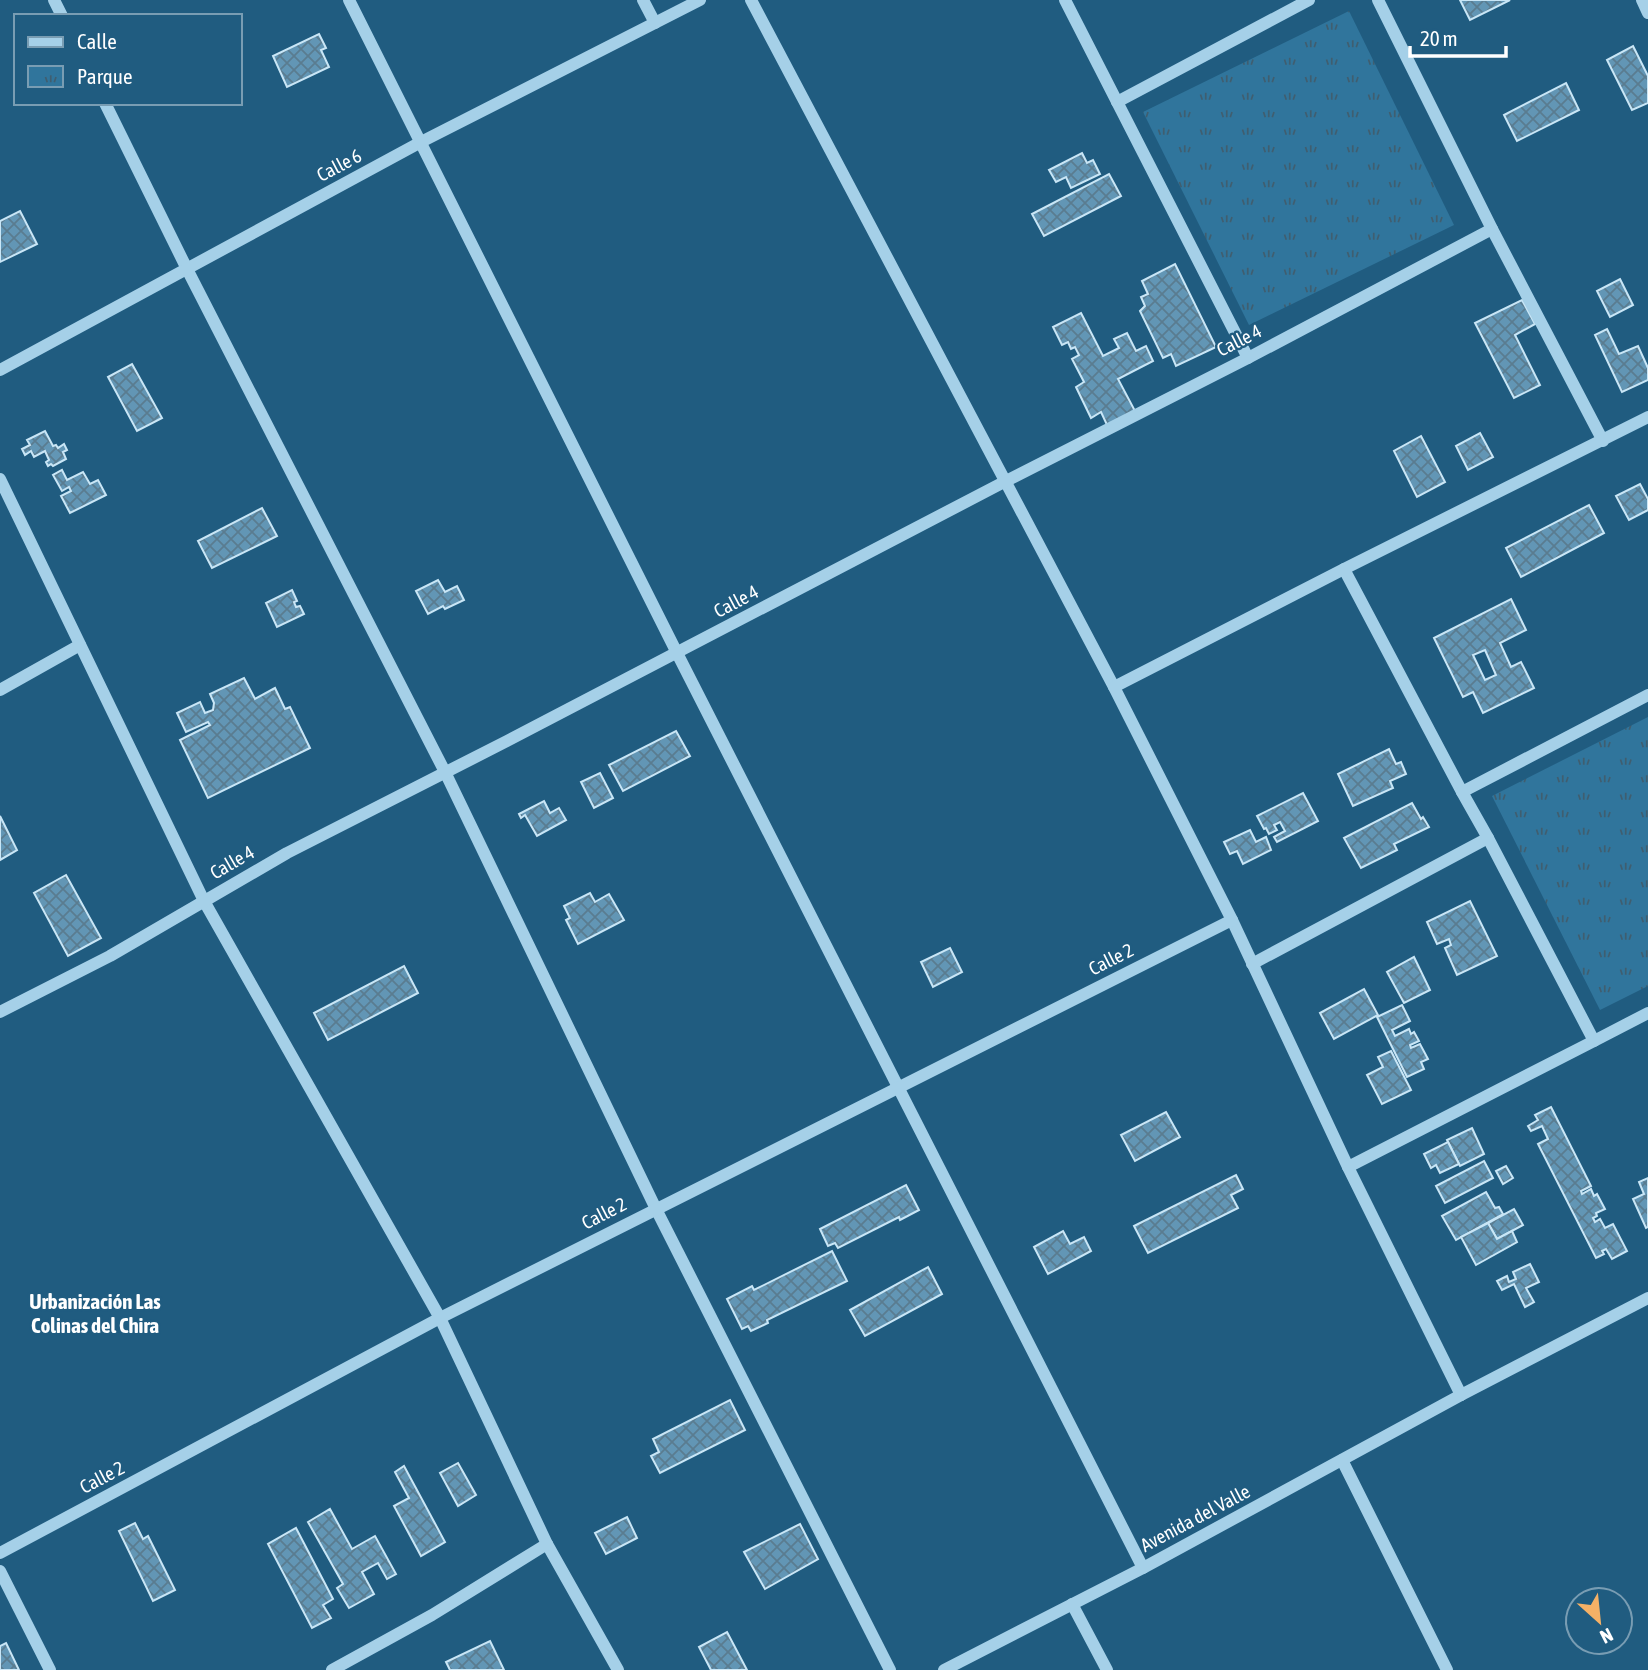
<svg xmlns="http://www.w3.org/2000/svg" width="1648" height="1670" viewBox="0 0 1648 1670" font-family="'Asap Condensed',sans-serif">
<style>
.park{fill:url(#park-tufts)}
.building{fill:url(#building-cross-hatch);stroke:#c9e6f6;stroke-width:2;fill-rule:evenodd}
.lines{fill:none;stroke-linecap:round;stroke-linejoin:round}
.minor{stroke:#a5d0e8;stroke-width:12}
.labels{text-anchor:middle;stroke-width:5;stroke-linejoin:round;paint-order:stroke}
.street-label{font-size:19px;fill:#fff;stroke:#205c80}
.neighbourhood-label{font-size:21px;font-weight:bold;fill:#fff;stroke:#205c80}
</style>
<defs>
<pattern id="park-tufts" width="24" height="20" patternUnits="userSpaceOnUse" patternTransform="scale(1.75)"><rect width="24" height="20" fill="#30759c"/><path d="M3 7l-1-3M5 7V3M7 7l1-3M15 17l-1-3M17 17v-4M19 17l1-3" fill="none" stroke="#3f5e70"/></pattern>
<pattern id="building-cross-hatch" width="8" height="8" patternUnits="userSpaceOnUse" patternTransform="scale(1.75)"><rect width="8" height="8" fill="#6296b5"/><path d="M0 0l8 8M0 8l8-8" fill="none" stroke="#5a7c90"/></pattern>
</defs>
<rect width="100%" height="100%" fill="#205c80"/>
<g class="park">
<path d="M1349,11L1454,225L1249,325L1143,112Z"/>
<path d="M1648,717V986L1600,1010L1492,796Z"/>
</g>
<g class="building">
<path d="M1460,0H1510L1470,20Z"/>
<path d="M319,34L326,48L321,50L329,67L287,87L273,56Z"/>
<path d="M1633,46L1648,76V103L1632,110L1607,60Z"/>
<path d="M1566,83L1579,110L1517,141L1504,115Z"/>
<path d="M1082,153L1087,163L1093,160L1100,174L1071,188L1066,177L1056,182L1049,170Z"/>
<path d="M1109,174L1121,196L1044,236L1032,214Z"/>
<path d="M20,211L37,244L0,262V221Z"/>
<path d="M1175,264L1216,347L1176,366L1171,354L1163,358L1140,311L1145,306L1141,297L1148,294L1142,281Z"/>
<path d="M1620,279L1633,305L1610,317L1597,291Z"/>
<path d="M1522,300L1535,324L1515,335L1540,385L1514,398L1475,323Z"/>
<path d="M1081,313L1103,356L1119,348L1114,339L1127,333L1136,351L1146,346L1153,361L1118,379L1135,411L1107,425L1101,412L1091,418L1076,387L1084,382L1072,359L1079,355L1075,347L1071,349L1068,342L1062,345L1053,327Z"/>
<path d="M1607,329L1619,354L1638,346L1648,368V380L1622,392L1595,335Z"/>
<path d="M132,364L162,418L137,431L108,377Z"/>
<path d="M45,431L53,446L56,445L58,448L64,444L67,450L63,452L66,459L53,466L51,464L48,466L46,462L49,460L45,451L34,457L31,451L25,455L22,449L30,445L27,440Z"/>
<path d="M1480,433L1493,457L1468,470L1456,446Z"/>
<path d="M1421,436L1445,482L1417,497L1394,451Z"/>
<path d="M62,470L67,480L83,472L90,484L98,480L106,495L70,513L61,496L71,491L69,487L62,491L53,475Z"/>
<path d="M1640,484L1648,499V510L1629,520L1616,496Z"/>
<path d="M1589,505L1604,533L1521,577L1506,548Z"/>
<path d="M262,508L277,536L212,568L198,541Z"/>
<path d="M438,580L445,592L457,586L464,600L445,609L443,606L428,614L416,591Z"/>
<path d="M292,590L297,601L294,602L296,607L300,606L304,614L277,627L266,603Z"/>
<path d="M1511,599L1526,630L1500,643L1511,667L1521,662L1534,688L1483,713L1473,692L1463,697L1434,638ZM1485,650L1496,675L1485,680L1473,655Z"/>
<path d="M244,678L255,699L275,688L285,709L290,707L310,748L208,798L180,740L210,725L208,722L186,732L177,713L200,702L205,713L213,710L214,703L210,694Z"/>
<path d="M676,731L690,756L623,791L609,765Z"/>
<path d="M1389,749L1396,764L1401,762L1406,774L1390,781L1393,788L1353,806L1338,774Z"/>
<path d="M600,773L613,798L594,808L581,782Z"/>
<path d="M1303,793L1318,821L1277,842L1274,837L1285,831L1280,822L1274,825L1277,830L1269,834L1266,828L1264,829L1257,816Z"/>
<path d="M544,801L550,813L559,808L566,820L537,836L525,815L521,818L519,814Z"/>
<path d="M1412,803L1421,819L1423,817L1429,827L1394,844L1397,850L1361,868L1344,838Z"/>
<path d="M0,816L17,850L0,860Z"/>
<path d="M1250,830L1256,842L1266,837L1271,850L1243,864L1237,851L1230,854L1224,842Z"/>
<path d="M66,875L101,938L68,956L34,893Z"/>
<path d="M590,893L595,902L609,894L624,920L578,944L566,920L570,918L564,906Z"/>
<path d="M1470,901L1497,956L1457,975L1445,948L1451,945L1449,939L1437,944L1427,922Z"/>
<path d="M950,948L962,972L933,987L921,962Z"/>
<path d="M1414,957L1430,990L1404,1003L1387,972Z"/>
<path d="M404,966L418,993L328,1040L314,1013Z"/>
<path d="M1364,989L1378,1015L1334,1039L1320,1013Z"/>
<path d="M1402,1005L1410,1021L1392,1030L1395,1036L1409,1029L1411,1034L1414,1032L1419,1041L1410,1045L1411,1048L1420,1044L1428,1059L1421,1062L1424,1069L1407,1077L1377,1017Z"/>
<path d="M1391,1051L1411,1090L1382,1104L1367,1075L1383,1067L1378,1057Z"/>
<path d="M1551,1107L1591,1186L1581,1191L1582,1194L1591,1189L1594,1196L1597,1194L1605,1209L1596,1213L1597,1216L1593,1218L1595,1222L1600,1219L1605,1228L1613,1224L1627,1251L1612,1259L1606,1249L1602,1251L1604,1254L1596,1258L1538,1144L1548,1139L1542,1126L1531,1131L1528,1126L1538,1120L1535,1115Z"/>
<path d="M1166,1112L1180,1137L1135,1161L1121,1135Z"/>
<path d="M1472,1128L1484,1154L1460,1166L1447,1140Z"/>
<path d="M1448,1142L1459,1164L1440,1173L1436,1165L1431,1168L1424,1154Z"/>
<path d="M1484,1161L1493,1178L1445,1203L1436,1186Z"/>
<path d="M1506,1166L1513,1178L1503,1184L1496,1171Z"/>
<path d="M1236,1175L1243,1189L1231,1195L1238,1208L1148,1253L1134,1226Z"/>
<path d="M1648,1178V1227L1646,1228L1633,1199L1644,1194L1639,1182Z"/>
<path d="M906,1185L919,1210L900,1220L899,1217L838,1248L835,1243L828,1246L820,1229Z"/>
<path d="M1486,1192L1495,1208L1499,1207L1503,1214L1456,1240L1442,1216Z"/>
<path d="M1514,1209L1523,1225L1497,1239L1488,1223Z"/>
<path d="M1488,1223L1497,1239L1512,1231L1517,1242L1476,1265L1461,1237Z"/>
<path d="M1063,1231L1070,1244L1084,1237L1091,1251L1048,1274L1034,1247Z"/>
<path d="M832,1251L847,1281L767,1320L768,1323L751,1331L748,1326L742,1329L727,1299L752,1286L754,1290Z"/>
<path d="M1530,1264L1539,1282L1526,1288L1534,1302L1525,1307L1514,1284L1502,1290L1497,1281L1507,1276L1509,1282L1516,1279L1513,1272Z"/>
<path d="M928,1267L942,1294L865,1336L850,1310Z"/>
<path d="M730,1400L745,1430L660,1473L651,1456L659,1452L653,1439Z"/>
<path d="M458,1463L476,1495L458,1506L440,1473Z"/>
<path d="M404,1466L445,1542L421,1556L394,1506L409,1498L395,1472Z"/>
<path d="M330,1509L352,1549L375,1536L396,1574L387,1579L378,1563L362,1572L374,1594L349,1608L337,1588L343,1584L308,1522Z"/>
<path d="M627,1517L637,1538L606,1554L595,1533Z"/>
<path d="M135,1523L143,1539L148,1536L175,1590L153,1601L119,1531Z"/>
<path d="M800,1524L818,1559L765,1589L744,1552Z"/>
<path d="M296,1528L333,1599L323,1605L331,1618L312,1628L268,1544Z"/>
<path d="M727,1632L747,1670H711L699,1647Z"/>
<path d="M490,1641L504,1670H450L446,1662Z"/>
<path d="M6,1643L19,1670H0V1646Z"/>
</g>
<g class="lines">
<g class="minor">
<path d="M54,0L62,16"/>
<path d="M349,0L677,653L1143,1568"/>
<path d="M643,0L655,23"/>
<path d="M751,0L1114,687L1232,920L1348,1167L1461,1395"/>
<path d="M1065,0L1248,358"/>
<path d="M1378,0L1492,229L1603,441"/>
<path d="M1642,0L1648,13"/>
<path d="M1117,102L1309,0"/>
<path d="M105,103L187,269L445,772L656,1209L890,1670"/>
<path d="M0,370L421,142L700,0"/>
<path d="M0,479L204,901L440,1318L547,1544L618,1670"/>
<path d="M1344,569L1462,792L1648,695"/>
<path d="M1114,687L1344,569L1648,417"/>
<path d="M0,690L80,645"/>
<path d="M1252,964L1488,838"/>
<path d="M0,1012L110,956L287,853L507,741L1006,481L1248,358L1492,229"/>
<path d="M1594,1041L1648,1013"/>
<path d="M1348,1167L1594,1041L1488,838L1462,792"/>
<path d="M1342,1460L1447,1670"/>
<path d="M0,1553L440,1318L1232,920"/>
<path d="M0,1571L50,1670"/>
<path d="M1072,1604L1107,1670"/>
<path d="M332,1670L432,1615L547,1544"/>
<path d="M944,1670L1143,1568L1461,1395L1648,1298"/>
</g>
</g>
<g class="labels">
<g class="street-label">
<text transform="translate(339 165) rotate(-28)" y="7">Calle 6</text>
<text transform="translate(1239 340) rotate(-27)" y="7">Calle 4</text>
<text transform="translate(736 601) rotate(-28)" y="7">Calle 4</text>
<text transform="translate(232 862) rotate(-30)" y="7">Calle 4</text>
<text transform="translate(1111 959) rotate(-27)" y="7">Calle 2</text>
<text transform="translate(604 1213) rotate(-27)" y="7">Calle 2</text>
<text transform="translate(102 1477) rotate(-28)" y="7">Calle 2</text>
<text transform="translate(1195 1518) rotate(-28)" y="7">Avenida del Valle</text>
</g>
<g class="neighbourhood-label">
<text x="95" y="1309">Urbanización Las<tspan x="95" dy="24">Colinas del Chira</tspan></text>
</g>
</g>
<rect x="14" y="14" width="228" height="91" fill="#205c80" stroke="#799db3" stroke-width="2"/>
<rect x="28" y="37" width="35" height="10" fill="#a5d0e8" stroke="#799db3" stroke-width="2"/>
<text x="77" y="49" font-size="21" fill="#ffffff">Calle</text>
<rect x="28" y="66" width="35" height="21" fill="url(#park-tufts)" stroke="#799db3" stroke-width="2"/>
<text x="77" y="84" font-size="21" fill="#ffffff">Parque</text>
<g transform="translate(1599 1621) rotate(153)"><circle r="33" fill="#205c80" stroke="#799db3" stroke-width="2"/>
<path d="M0-5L12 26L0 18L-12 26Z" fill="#f5b166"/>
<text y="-10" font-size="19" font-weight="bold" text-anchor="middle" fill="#ffffff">N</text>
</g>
<path d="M1410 46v10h96v-10" fill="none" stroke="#ffffff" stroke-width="3.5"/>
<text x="1420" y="46" font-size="21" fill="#ffffff" stroke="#205c80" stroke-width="5" paint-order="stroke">20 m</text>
</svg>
